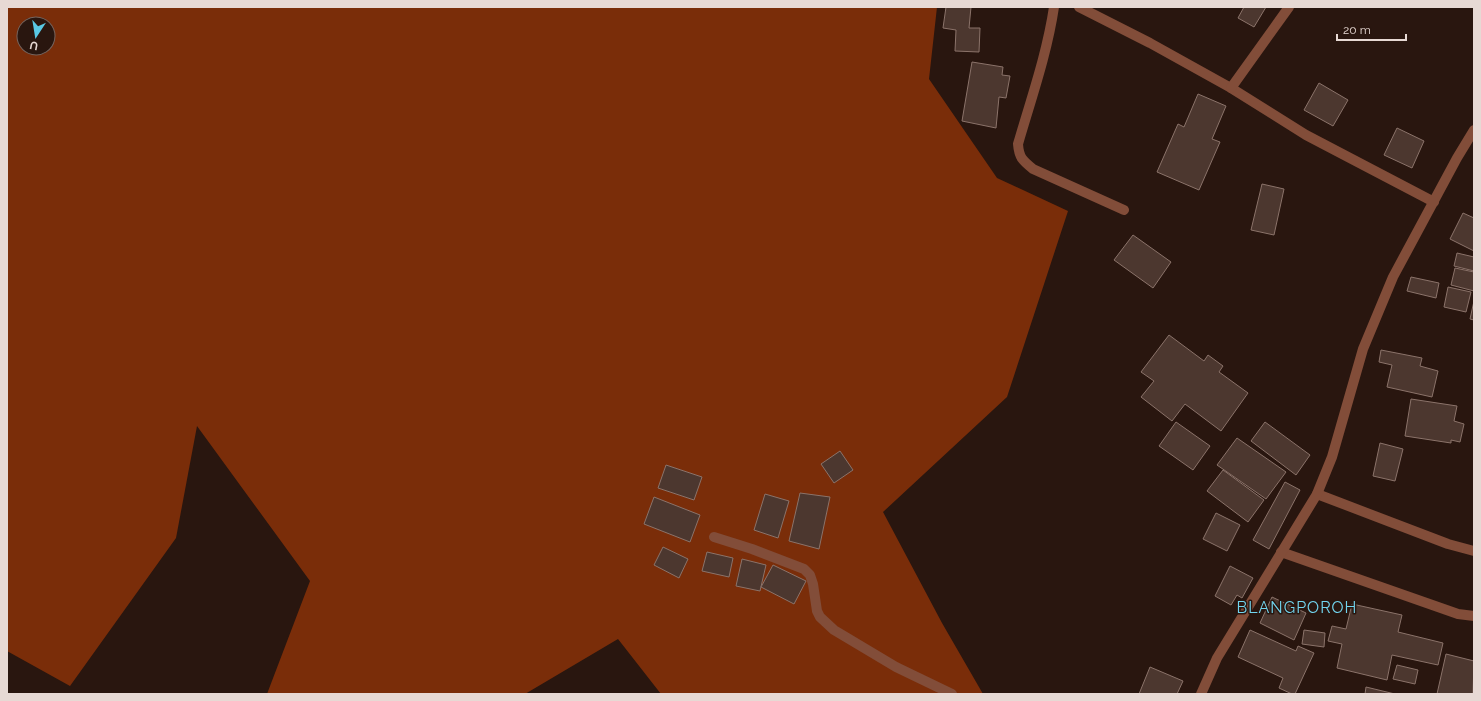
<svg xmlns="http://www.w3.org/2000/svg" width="1481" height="701" viewBox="0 0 1481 701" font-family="Raleway,sans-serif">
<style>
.forest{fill:#7a2d09;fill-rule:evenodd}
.building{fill:#4c372f;stroke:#8b736a}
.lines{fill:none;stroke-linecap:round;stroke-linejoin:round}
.lane{stroke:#824d39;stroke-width:10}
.street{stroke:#824d39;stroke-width:10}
.labels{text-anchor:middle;stroke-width:3;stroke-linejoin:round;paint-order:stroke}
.quarter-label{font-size:16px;letter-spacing:1px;fill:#72d5ef;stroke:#29160f}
</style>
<rect width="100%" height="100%" fill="#29160f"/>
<path class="forest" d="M7,7H937L929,79L997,178L1068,211L1007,397L883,512L942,623L983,694H661L618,639L525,694H267L310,581L197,426L176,538L70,686L7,651ZM24,24H48V48H24Z"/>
<g class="building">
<path d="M946,7H971L969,28H980L979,52L955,51L956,30L943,28Z"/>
<path d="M1244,7H1266L1254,27L1238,18Z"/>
<path d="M972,62L1003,67L1002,75L1010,76L1006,98L999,97L996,128L962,121Z"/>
<path d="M1319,83L1348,100L1333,126L1304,110Z"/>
<path d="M1198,94L1226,106L1212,139L1220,142L1199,190L1157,172L1178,124L1184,127Z"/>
<path d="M1397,128L1424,141L1412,168L1384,155Z"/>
<path d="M1262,184L1284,189L1274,235L1251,230Z"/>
<path d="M1463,213L1474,218V251L1450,239Z"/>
<path d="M1133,235L1171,262L1153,288L1114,260Z"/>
<path d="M1457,253L1474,257V271L1454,266Z"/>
<path d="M1455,268L1474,272V291L1451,285Z"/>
<path d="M1411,277L1439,283L1436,298L1407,291Z"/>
<path d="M1448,287L1471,292L1466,312L1444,307Z"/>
<path d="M1474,301V320L1470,319Z"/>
<path d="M1169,335L1204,361L1208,355L1223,366L1219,372L1248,393L1221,431L1185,404L1172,421L1141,397L1154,381L1141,372Z"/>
<path d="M1381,350L1422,358L1420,366L1438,371L1432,397L1387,387L1392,365L1379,362Z"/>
<path d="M1411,399L1457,406L1454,421L1464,424L1460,442L1451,440V443L1405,436Z"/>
<path d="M1176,422L1210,446L1193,470L1159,446Z"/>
<path d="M1265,422L1310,455L1296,475L1251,441Z"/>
<path d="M1237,438L1286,472L1266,499L1217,465Z"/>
<path d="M1380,443L1403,449L1395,481L1373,476Z"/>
<path d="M840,451L853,470L834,483L821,464Z"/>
<path d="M666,465L702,477L694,500L658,488Z"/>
<path d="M1223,470L1264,500L1248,522L1207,491Z"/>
<path d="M1285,482L1300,490L1269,549L1253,540Z"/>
<path d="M800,493L830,497L819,549L789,541Z"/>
<path d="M765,494L789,501L778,538L754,530Z"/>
<path d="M654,497L700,515L690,542L644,524Z"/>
<path d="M1216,513L1240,525L1227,551L1203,539Z"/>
<path d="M663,547L688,559L679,578L654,565Z"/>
<path d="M707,552L733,558L729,577L702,571Z"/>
<path d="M742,559L766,565L760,591L736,586Z"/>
<path d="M773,565L806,581L794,604L761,587Z"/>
<path d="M1230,566L1253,578L1242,598L1237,595L1231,605L1215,596Z"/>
<path d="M1272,597L1306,613L1294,640L1260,623Z"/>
<path d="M1352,604L1402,615L1398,632L1443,643L1438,665L1392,655L1387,680L1337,668L1342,644L1328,641L1332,626L1346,629Z"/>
<path d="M1250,630L1296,651L1298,646L1314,653L1295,694H1292L1279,688L1283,678L1238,657Z"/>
<path d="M1304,630L1325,633L1324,647L1302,644Z"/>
<path d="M1446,654L1474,661L1473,694H1437Z"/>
<path d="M1397,665L1418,670L1415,684L1393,679Z"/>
<path d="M1150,667L1183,681L1177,694H1139Z"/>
<path d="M1366,687L1395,694H1365Z"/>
</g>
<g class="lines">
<path class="lane" d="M1317,494L1448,544L1474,551"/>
<g class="street">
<path d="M1054,7C1047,54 1031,99 1018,144C1019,158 1023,161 1033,169L1124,210"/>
<path d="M1079,7L1150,43L1231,88L1306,135L1434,202"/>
<path d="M1231,88L1289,7"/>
<path d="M714,537L752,549L804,569L810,575L813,584L817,611L820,617L834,630L896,667L952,694"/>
<path d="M1281,552L1458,614L1474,616"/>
<path d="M1201,694L1217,658L1317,494L1332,457L1363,349L1393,277L1457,158L1474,130"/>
</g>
</g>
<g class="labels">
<g class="quarter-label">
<text x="1297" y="613">BLANGPOROH</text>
</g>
</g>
<rect width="1481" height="701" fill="none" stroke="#e7d9d4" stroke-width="16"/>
<g transform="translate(36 36) rotate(192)"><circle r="19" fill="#29160f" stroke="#75645e"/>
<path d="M0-3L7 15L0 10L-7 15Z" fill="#59c8e4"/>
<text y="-6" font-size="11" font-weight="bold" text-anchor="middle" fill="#e7d9d4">U</text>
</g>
<path d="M1337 34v6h69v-6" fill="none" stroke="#e7d9d4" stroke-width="2"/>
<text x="1343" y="34" font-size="12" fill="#e7d9d4" stroke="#29160f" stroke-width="3" paint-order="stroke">20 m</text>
</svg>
